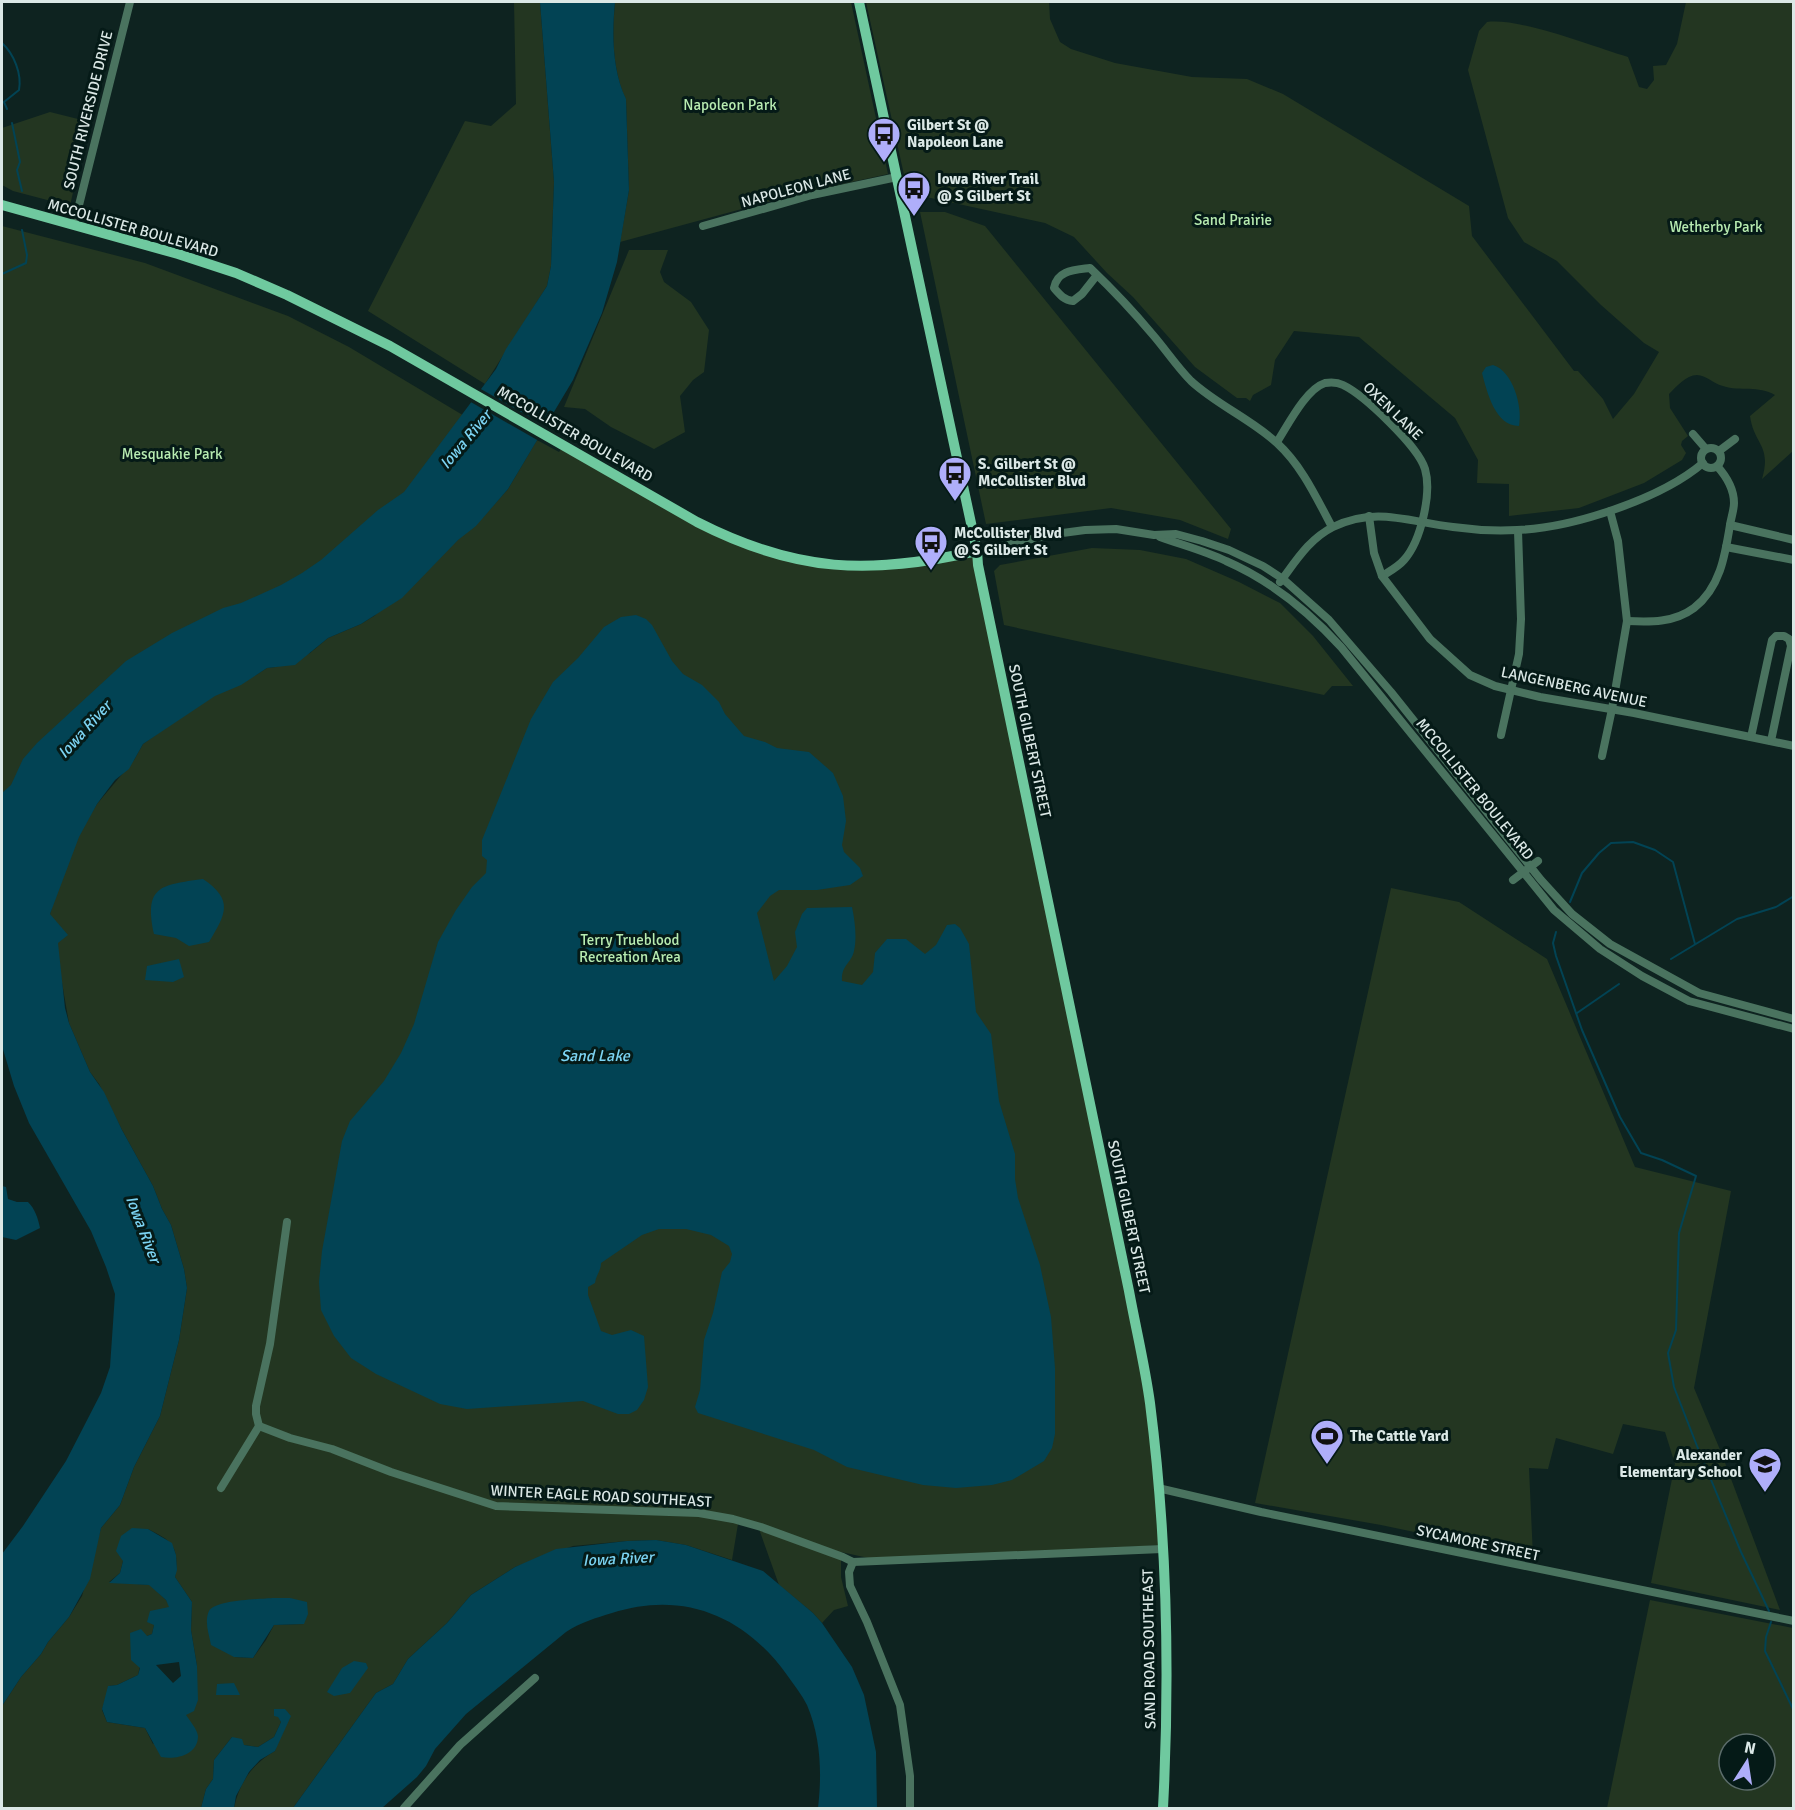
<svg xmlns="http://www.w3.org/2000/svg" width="1795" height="1810" viewBox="0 0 1795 1810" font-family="Signika,sans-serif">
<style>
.green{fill:#233621;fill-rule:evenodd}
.water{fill:#024354;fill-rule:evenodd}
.pier{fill:#0e2320}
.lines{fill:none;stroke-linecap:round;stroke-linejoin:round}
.stream{stroke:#024354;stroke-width:2}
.minor{stroke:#4a735f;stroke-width:8}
.major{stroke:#6fc99f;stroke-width:10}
.labels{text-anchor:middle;stroke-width:6;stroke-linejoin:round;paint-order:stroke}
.park-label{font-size:15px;fill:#b8ecb1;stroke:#051a17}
.street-label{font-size:15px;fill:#dbe8e6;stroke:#051a17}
.poi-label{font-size:15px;font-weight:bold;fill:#dbe8e6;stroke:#051a17;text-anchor:start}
.water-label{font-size:16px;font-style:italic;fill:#7cd4f3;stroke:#051a17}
</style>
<rect width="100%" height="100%" fill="#0e2320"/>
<g class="green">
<path d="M514,2H540L554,182L551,266L547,286L485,384L368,311L465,121L491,126L516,104Z"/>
<path d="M615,2H851L888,174L797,194L620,242L629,190L626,100C612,70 612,33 615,2Z"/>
<path d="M866,2H1049L1050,19L1060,42L1071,49L1115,63L1192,77L1247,79L1283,94L1469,206L1472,236L1574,371H1578L1603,399L1613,419L1634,394L1659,352L1644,343L1601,305L1557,261L1524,242L1508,218L1468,70L1479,31L1487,22C1522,18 1591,46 1628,57L1639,87L1647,89L1654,80L1653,66L1666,65L1677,44L1686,2H1793V451L1762,479C1772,445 1754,445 1750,416L1775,395C1758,385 1741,392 1723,386C1714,384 1706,375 1697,375C1686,375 1676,387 1669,394L1670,408L1688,436L1682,441L1681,445L1686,453L1682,460L1644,483L1579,508L1509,516V484L1477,483L1478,460L1455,418L1359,337L1294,331L1275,360L1271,385L1253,395L1250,401L1246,398H1237L1195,367L1133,297L1107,273L1074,237L1045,223L908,193Z"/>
<path d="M50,112L78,119L86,132L70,206L13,191L2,185V128Z"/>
<path d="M920,212H945L985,226L1231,529L1228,539L1180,520L1111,508L986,524Z"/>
<path d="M2,226L145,263L288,316L349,347L471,420L409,496L2,811Z"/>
<path d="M629,250H668L660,272L664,282L691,302L709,330L704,372L693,380L680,396L685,432L654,449L611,427L585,409L564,407Z"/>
<path d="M537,440L559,452L564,445L721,535L839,566L977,551L1131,1303L1166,1545L873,1559L841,1552V1577L848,1606L834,1610L822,1623L813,1613L779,1585L759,1529L738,1524L732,1560L686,1545L656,1540L627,1541L573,1546L515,1567L471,1595L447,1623L408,1659L393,1684L376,1693L293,1808H234C239,1783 253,1763 275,1751L285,1709H275L281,1722L274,1737L258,1747L244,1745L232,1737L214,1760L213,1779L206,1789L201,1808H2V1706L21,1677L41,1654L48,1642L69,1617L82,1596L101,1528L120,1505L134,1467L160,1416L179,1340L187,1288L184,1269L171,1225L162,1209L153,1186L122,1130L99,1084L90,1072L69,1023L50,914L68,852L97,804L134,760L143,744L220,689L256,675L267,668L276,667L310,653L328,638L361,624L374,616L484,516L508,489ZM148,1529C155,1533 165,1537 170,1543C178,1550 177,1568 175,1577L192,1602L191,1630L197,1666L186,1714L153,1744L145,1728L107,1722L102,1710L109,1686L117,1685L138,1675L147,1636L152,1634L154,1625L170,1607L166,1600L150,1585L109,1582L120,1573L123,1561ZM290,1598L304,1624L274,1625L266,1640L253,1658L234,1657L249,1600Z"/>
<path d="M1092,548L1140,550L1186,559L1239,582L1280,603L1313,636L1353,686H1332L1324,695L1004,625L994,571L1000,565Z"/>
<path d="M1391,888L1459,902L1547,959L1635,1167L1731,1191L1694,1388L1721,1452L1780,1610L1651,1583L1675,1464L1665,1432L1623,1424L1613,1454L1556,1438L1548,1469L1529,1468L1533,1557L1381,1525L1255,1503Z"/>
<path d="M1650,1600L1793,1628V1808H1607ZM1729,1744H1765V1780H1729Z"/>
</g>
<g class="water">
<path d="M540,2H615C612,33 612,70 626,99L629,190L617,262L602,313L573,380L508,489L476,526L458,540L402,598L361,624L328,638L295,665L267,668L241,685L215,696L143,744L129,769L115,780L97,804L79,837L50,914L68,935L58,943L65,1008L69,1023L90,1072L104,1092L122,1130L153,1186L162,1209L171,1225L184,1269L187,1288L179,1340L160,1416L134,1467L120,1505L101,1528L90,1579L69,1617L48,1642L41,1654L21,1677L2,1706V1554L23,1526L66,1461L101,1393L110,1367L115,1294L106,1267L91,1231L29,1123L14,1086L2,1046V793L11,785L23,759L37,743L126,661L172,633L223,608L241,603L281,585L302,573L321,560L378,510L404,492L496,369L506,349L547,286L551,266L554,182Z"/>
<path d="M1493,365C1513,371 1523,407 1519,426C1495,426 1487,392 1482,373L1486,367Z"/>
<path d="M636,615L646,619L652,625L672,661L683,674L702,685L719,702L725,714L744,736L765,742L777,748L809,752L833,773L843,796L846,821L842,845L844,852L860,868L863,876L850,885L817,890H779L770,896L757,913L774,981L787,966L797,947L795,932L802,914L807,908L852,907C855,921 857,938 854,951C851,964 841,965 842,981L862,985L873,972L875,953L887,939H906L925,954L936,945L947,925L955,924L960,928L969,944L976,1012L991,1034L999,1101L1015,1154V1179L1018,1198L1040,1265L1051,1317L1055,1368V1434L1052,1448L1044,1461L1012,1480L992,1485L956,1488L923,1485L847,1467L814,1450L698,1413L695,1407L700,1390L704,1340L713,1313L722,1272L730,1262L732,1254L729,1246L711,1235L686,1229H659L642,1235L601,1263C601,1271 596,1275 595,1283L588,1287V1295L601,1331L612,1335L631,1330L644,1336L648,1387L644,1400L637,1410L629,1414H618L583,1401L467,1409L440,1404L376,1374L351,1358L334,1336L321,1310L319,1282L322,1251L342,1141L350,1121L384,1081L401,1053L414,1024L438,942L456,910L472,887L486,873L487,860L482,856V840L531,719L553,682L578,658L604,627L621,617Z"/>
<path d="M203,879C234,900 226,914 209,942L189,946L176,938L154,934C144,886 160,885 203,879Z"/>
<path d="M179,959L184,977L173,982L145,980L147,966Z"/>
<path d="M2,1186L6,1187L8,1199L17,1202H28C35,1209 38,1218 40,1228L16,1240L2,1237Z"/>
<path d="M132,1528L148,1529L172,1543L176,1555L177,1570L175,1577L192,1602L191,1630L197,1666L198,1700L194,1711L186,1715C190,1721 197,1729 198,1736C198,1755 176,1760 161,1757L145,1728L107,1722L102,1709L108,1686L117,1685L138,1675L140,1668L131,1660L130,1633L141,1629L147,1636L152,1634L154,1625L147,1622L150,1611L169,1607L166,1600L149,1585L109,1583L120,1573L123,1561L116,1551L121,1536ZM179,1662L181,1676L173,1683L156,1665Z"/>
<path d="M656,1540L686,1545L763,1571L813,1613L822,1623L852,1667L864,1695L876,1752L877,1808H818C822,1774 821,1738 807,1705C802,1695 794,1685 787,1675C745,1616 683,1590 612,1613C596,1618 581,1622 566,1632L466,1714L435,1749L426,1766L417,1777L382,1808H293L376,1693L393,1684L408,1659L447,1623L471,1595L515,1567L556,1549L627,1541Z"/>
<path d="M274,1598H290L307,1602L308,1614L304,1624L274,1625L253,1658L234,1657L211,1645C209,1634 204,1622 209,1611C215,1600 261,1599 274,1598Z"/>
<path d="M354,1661L366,1663L368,1668L350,1693L334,1696L327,1692L342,1668Z"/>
<path d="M234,1683L240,1695H216L217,1684Z"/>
<path d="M274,1709H285L291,1716L275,1751L260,1760L249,1772L236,1796L234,1808H201L206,1789L213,1779L214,1760L232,1737L242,1739L244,1745L258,1747L274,1737L281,1722L278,1717L274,1716Z"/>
</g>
<path class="pier" d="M479,388L548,427L539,441L469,401Z"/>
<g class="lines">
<g class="stream">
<path d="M2,43C14,54 22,74 19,90L4,102L7,109"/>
<path d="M12,123L20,162L17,170L22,191"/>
<path d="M2,274L26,263L27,255L22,230"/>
<path d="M1570,902L1582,873L1599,853L1611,843L1633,842L1655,850L1673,862L1695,944"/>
<path d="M1556,932L1553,943L1556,956L1582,1030L1620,1117L1641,1153L1662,1160L1696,1176L1679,1233L1676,1330L1668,1353L1674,1387L1697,1446L1741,1552L1769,1611"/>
<path d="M1671,959L1737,919L1776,907L1794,896"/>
<path d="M1577,1013L1619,984"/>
<path d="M1771,1622L1766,1637L1765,1651L1794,1711"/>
</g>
<g class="minor">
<path d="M74,225L130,2"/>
<path d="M703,226L812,195L897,177"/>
<path d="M1097,275L1082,294L1073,301C1064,300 1060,295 1054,288C1057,270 1075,270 1090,268C1112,289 1133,311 1153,335C1166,350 1177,367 1191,381C1217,405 1251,419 1277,443C1302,466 1316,497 1332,527"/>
<path d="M1693,434L1706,449"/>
<path d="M1277,442C1288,425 1306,389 1325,383C1331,382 1337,382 1343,385C1364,395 1418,446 1425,469C1432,493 1421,541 1404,560C1398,567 1390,571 1382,576"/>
<circle cx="1711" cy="458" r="10"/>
<path d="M1719,451L1735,439"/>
<path d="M1369,516L1374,553L1382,576L1430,639L1470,675L1495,686L1540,697L1634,713L1794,746"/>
<path d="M1730,525L1794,540"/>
<path d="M1160,537C1182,545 1205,551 1226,561C1272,581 1308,611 1341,647L1554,910L1600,949L1642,976L1689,1001L1794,1029"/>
<path d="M1726,547L1794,560"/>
<path d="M977,551L1055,534L1085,530L1116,529L1154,535L1176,534L1202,541L1229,550L1263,566L1283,579L1329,620L1391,692L1541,880L1572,914L1610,944L1699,993L1794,1019"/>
<path d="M1280,582C1296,561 1309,539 1333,527C1376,506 1409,522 1453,527C1474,530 1496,531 1517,530C1572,528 1661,499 1703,463"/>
<path d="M1627,621C1650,622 1674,623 1694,608C1720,588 1725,556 1730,525C1731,518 1734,510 1734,503C1734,488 1726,476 1717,466"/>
<path d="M1501,735L1519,654L1521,619L1518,531"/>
<path d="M1751,737L1772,640L1776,636H1784L1789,639L1791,646L1771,741"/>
<path d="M1602,756L1612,709L1627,621L1618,541L1610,511"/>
<path d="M1513,880L1538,861"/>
<path d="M259,1426L290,1438L332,1449L391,1472L496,1506L699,1513L733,1519L761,1527L843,1557L853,1562L1162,1549"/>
<path d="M221,1488L259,1426L256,1414V1406L270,1344L287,1222"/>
<path d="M1158,1488L1261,1512L1794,1621"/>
<path d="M853,1562L849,1572L850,1586L867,1622L900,1705L910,1776V1808"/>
<path d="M404,1808L460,1745L535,1678"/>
</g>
<g class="major">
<path d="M859,2L977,551L978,565L1129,1291C1136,1329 1145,1366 1150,1403C1167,1537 1170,1674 1163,1808"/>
<path d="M2,205L178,254L236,273L287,295L390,346L697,522C797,573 869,575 977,551"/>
</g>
</g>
<defs>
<symbol id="bus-pin" viewBox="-11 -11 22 30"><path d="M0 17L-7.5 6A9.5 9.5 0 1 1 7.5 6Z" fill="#afaefa" stroke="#051a17"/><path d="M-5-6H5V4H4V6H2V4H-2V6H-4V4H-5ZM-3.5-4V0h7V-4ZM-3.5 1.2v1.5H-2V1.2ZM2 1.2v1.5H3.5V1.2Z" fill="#111"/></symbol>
<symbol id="stadium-pin" viewBox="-11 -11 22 30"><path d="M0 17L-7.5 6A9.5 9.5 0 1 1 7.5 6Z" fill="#afaefa" stroke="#051a17"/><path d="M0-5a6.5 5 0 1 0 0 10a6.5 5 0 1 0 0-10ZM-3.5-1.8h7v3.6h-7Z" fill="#111"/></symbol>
<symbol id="school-pin" viewBox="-11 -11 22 30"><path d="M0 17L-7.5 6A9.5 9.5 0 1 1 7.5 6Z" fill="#afaefa" stroke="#051a17"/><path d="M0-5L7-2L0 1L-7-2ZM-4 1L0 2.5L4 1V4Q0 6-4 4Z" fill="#111"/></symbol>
</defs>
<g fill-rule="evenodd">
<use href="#bus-pin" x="865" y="115" width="38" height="52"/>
<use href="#bus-pin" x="895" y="169" width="38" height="52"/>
<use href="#bus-pin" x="936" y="454" width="38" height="52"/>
<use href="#bus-pin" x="912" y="523" width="38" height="52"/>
<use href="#stadium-pin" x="1308" y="1417" width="38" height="52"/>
<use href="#school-pin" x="1746" y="1445" width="38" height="52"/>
</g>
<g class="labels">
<g class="park-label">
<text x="730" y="110">Napoleon Park</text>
<text x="1233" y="225">Sand Prairie</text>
<text x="1716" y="232">Wetherby Park</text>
<text x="172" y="459">Mesquakie Park</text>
<text x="630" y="945">Terry Trueblood<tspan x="630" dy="17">Recreation Area</tspan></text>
</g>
<g class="street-label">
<text transform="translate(88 110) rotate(-76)" y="5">SOUTH RIVERSIDE DRIVE</text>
<text transform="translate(796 188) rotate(-15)" y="5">NAPOLEON LANE</text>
<text transform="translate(133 228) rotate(16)" y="5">MCCOLLISTER BOULEVARD</text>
<text transform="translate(1393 411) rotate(44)" y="5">OXEN LANE</text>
<text transform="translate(575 434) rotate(30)" y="5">MCCOLLISTER BOULEVARD</text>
<text transform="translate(1574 687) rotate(12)" y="5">LANGENBERG AVENUE</text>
<text transform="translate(1030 741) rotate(78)" y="5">SOUTH GILBERT STREET</text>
<text transform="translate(1475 789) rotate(51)" y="5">MCCOLLISTER BOULEVARD</text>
<text transform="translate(1129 1217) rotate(78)" y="5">SOUTH GILBERT STREET</text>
<text transform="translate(601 1496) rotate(3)" y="5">WINTER EAGLE ROAD SOUTHEAST</text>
<text transform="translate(1478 1543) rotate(12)" y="5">SYCAMORE STREET</text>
<text transform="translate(1149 1649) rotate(-91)" y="5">SAND ROAD SOUTHEAST</text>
</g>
<g class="poi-label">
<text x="907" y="130">Gilbert St @<tspan x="907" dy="17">Napoleon Lane</tspan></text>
<text x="937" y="184">Iowa River Trail<tspan x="937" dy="17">@ S Gilbert St</tspan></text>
<text x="978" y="469">S. Gilbert St @<tspan x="978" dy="17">McCollister Blvd</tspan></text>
<text x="954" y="538">McCollister Blvd<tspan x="954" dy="17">@ S Gilbert St</tspan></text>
<text x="1350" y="1441">The Cattle Yard</text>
<text x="1742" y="1460" text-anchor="end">Alexander<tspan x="1742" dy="17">Elementary School</tspan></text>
</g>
<g class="water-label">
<text transform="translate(465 439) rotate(-50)" y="6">Iowa River</text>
<text transform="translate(84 729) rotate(-48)" y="6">Iowa River</text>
<text x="595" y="1061">Sand Lake</text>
<text transform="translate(144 1229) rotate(69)" y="6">Iowa River</text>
<text transform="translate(618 1558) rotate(-3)" y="6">Iowa River</text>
</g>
</g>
<rect width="1795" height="1810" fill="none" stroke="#dbe8e6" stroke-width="6"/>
<g transform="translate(1747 1762) rotate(12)"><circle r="28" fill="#051a17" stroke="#5b6c6a" stroke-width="1.5"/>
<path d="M0-4.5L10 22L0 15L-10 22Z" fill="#afaefa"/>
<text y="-9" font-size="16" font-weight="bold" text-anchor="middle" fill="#dbe8e6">N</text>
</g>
</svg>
